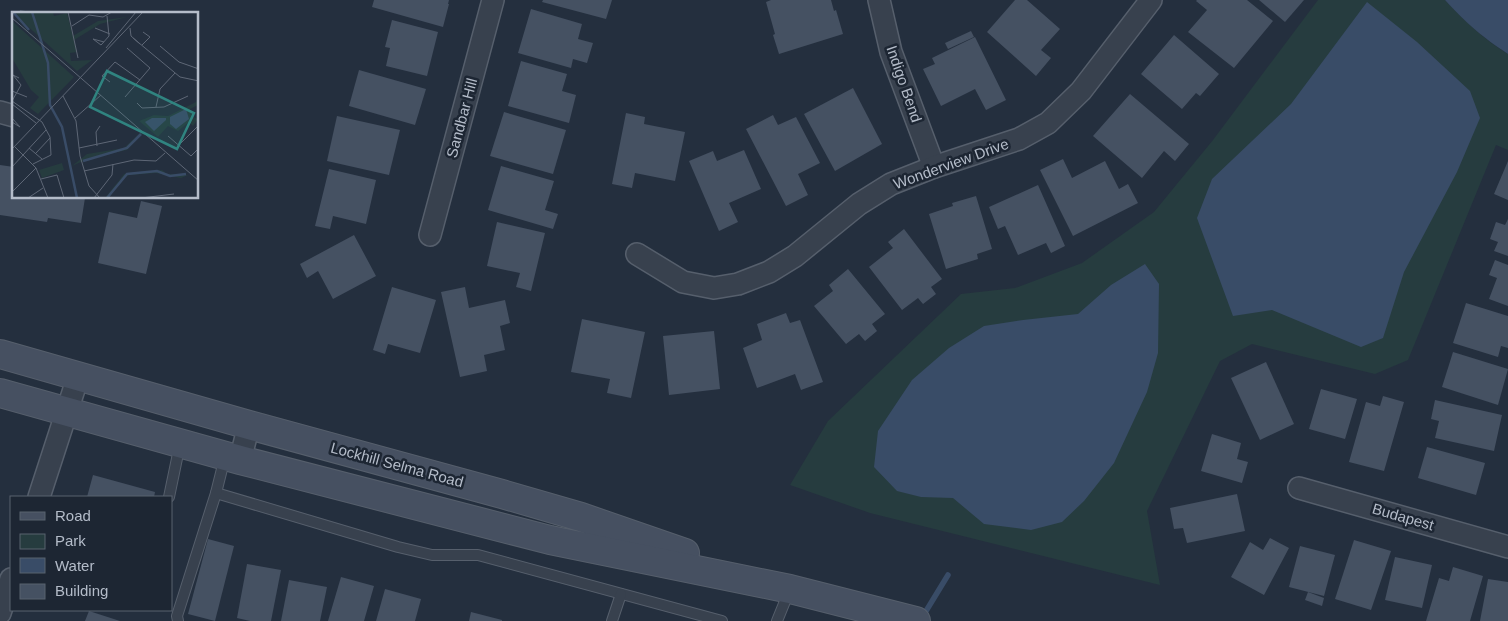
<svg xmlns="http://www.w3.org/2000/svg" width="1508" height="621" viewBox="0 0 1508 621" font-family="Arial,sans-serif">
<style>
.green{fill:#263c3f}
.water{fill:#394c67}
.lines{fill:none;stroke-linecap:round;stroke-linejoin:round}
.stream{stroke:#394c67;stroke-width:5.5}
.building{fill:#455162}
.lane-casing{stroke:#565f6c;stroke-width:12}
.street-casing{stroke:#565f6c;stroke-width:24}
.secondary-casing{stroke:#565f6c;stroke-width:30}
.lane{stroke:#38414e;stroke-width:10}
.street{stroke:#38414e;stroke-width:21}
.secondary{stroke:#465061;stroke-width:28}
.labels{text-anchor:middle;stroke-width:5;stroke-linejoin:round;paint-order:stroke}
.street-label{font-size:15px;fill:#b4bcc9;stroke:#1d2633}
.inset-river{fill:none;stroke:#394c67;stroke-width:2.5}
.inset-road{fill:none;stroke:#5e6776;stroke-width:1}
.view{fill:#308480;fill-opacity:0.15;stroke:#308480;stroke-width:2.5}
.inset-edge{fill:none;stroke:#b4bcc9;stroke-width:2.5}
</style>
<rect width="100%" height="100%" fill="#242f3e"/>
<path class="green" d="M1318,0H1445C1465,21 1483,39 1508,54V150L1496,145L1408,360L1375,374L1252,344L1220,361L1147,511L1160,585L870,513L790,485L828,421L961,294L1015,288L1082,263L1154,212L1213,140Z"/>
<g class="water">
<path d="M1445,0H1508V54C1482,37 1466,23 1445,0Z"/>
<path d="M1367,2L1417,42L1470,91L1480,118L1457,172L1404,272L1383,338L1361,347L1272,310L1233,316L1197,218L1212,179L1291,104Z"/>
<path d="M1145,264L1159,284L1158,353L1147,392L1114,463L1084,501L1062,522L1031,530L984,524L953,498L921,497L897,491L874,467L878,431L912,380L949,348L984,326L1023,320L1078,314L1111,285Z"/>
</g>
<g class="lines">
<path class="stream" d="M923,616L948,575"/>
</g>
<g class="building">
<path d="M374,0H449L448,4H449L443,27L372,7Z"/>
<path d="M543,0H612L606,19L542,2Z"/>
<path d="M771,0H831L834,11L836,10L843,34L779,54L773,35L775,34L766,2Z"/>
<path d="M1015,0H1027L1060,29L1041,50L1051,58L1036,76L987,32Z"/>
<path d="M1197,0H1247L1273,21L1234,68L1188,32L1207,10L1196,1Z"/>
<path d="M1259,0H1304L1285,22Z"/>
<path d="M531,9L582,24L578,39L593,43L587,63L573,59L571,68L518,53Z"/>
<path d="M20,10L36,13V14H19Z"/>
<path d="M392,20L438,32L427,76L386,66L390,48L385,47Z"/>
<path d="M971,31L974,37L948,49L945,43Z"/>
<path d="M1174,35L1219,74L1200,96L1196,93L1182,109L1141,74Z"/>
<path d="M975,37L1006,100L986,110L975,89L941,106L923,69L935,64L932,58Z"/>
<path d="M521,61L567,74L562,91L576,95L569,123L508,106Z"/>
<path d="M359,70L426,89L415,125L349,106Z"/>
<path d="M853,88L882,144L835,171L804,114Z"/>
<path d="M1130,94L1189,144L1175,161L1164,151L1142,178L1093,136Z"/>
<path d="M504,112L566,130L553,174L490,156Z"/>
<path d="M626,113L645,117L644,124L685,132L675,181L635,173L632,188L612,184Z"/>
<path d="M773,115L778,125L796,117L820,163L798,174L808,195L786,206L746,129Z"/>
<path d="M337,116L400,130L389,175L327,161Z"/>
<path d="M744,150L761,189L729,203L738,222L719,231L689,161L713,151L717,161Z"/>
<path d="M1063,159L1072,178L1105,161L1119,189L1128,184L1138,203L1073,236L1040,170Z"/>
<path d="M1508,161V200L1494,194Z"/>
<path d="M0,165L14,167V198H85L81,223L48,218L47,222L0,215Z"/>
<path d="M501,166L554,181L545,210L558,214L553,229L488,210Z"/>
<path d="M329,169L376,180L366,224L333,216L330,229L315,226Z"/>
<path d="M1038,185L1065,246L1051,253L1046,243L1018,255L1005,226L998,229L989,207Z"/>
<path d="M976,196L992,249L977,254L978,259L946,269L929,214L953,206L952,203Z"/>
<path d="M141,201L162,206L146,274L98,263L109,212L137,218Z"/>
<path d="M1508,219V256L1494,251L1498,242L1490,239L1496,222L1505,225Z"/>
<path d="M497,222L545,233L531,291L516,287L520,273L487,266Z"/>
<path d="M904,229L942,279L931,287L936,294L923,304L918,298L902,310L869,267L893,248L888,242Z"/>
<path d="M354,235L376,276L333,299L318,271L307,278L300,264Z"/>
<path d="M1495,260L1508,265V306L1489,299L1497,278L1489,275Z"/>
<path d="M848,269L885,314L872,324L877,331L865,341L859,334L846,344L814,306L833,291L829,285Z"/>
<path d="M392,287L436,300L420,353L388,344L385,354L373,350Z"/>
<path d="M465,287L469,308L505,300L510,323L500,326L505,350L484,355L487,371L460,377L441,292Z"/>
<path d="M1466,303L1508,316V348L1501,346L1498,357L1453,343Z"/>
<path d="M786,313L790,323L800,320L823,382L801,390L795,374L757,388L743,348L762,340L757,324Z"/>
<path d="M582,319L645,332L631,398L607,393L610,379L571,372Z"/>
<path d="M714,331L720,389L669,395L663,336Z"/>
<path d="M1453,352L1508,369L1498,405L1442,387Z"/>
<path d="M1266,362L1294,424L1260,440L1231,378Z"/>
<path d="M1321,389L1357,399L1345,439L1309,429Z"/>
<path d="M1383,396L1404,402L1384,471L1349,462L1366,402L1380,406Z"/>
<path d="M1435,400L1502,415L1494,451L1435,438L1439,421L1431,419Z"/>
<path d="M1212,434L1241,443L1237,459L1248,462L1242,483L1201,471Z"/>
<path d="M1427,447L1485,463L1476,495L1418,478Z"/>
<path d="M93,475L155,492L154,497H87Z"/>
<path d="M1237,494L1245,531L1187,543L1183,528L1174,529L1170,508Z"/>
<path d="M1270,538L1289,548L1264,595L1231,577L1250,542L1263,550Z"/>
<path d="M208,539L234,546L215,621L188,614Z"/>
<path d="M1354,540L1391,551L1371,610L1335,599Z"/>
<path d="M1300,546L1335,555L1324,596L1289,587Z"/>
<path d="M1395,557L1432,565L1422,608L1385,600Z"/>
<path d="M247,564L281,570L271,621H250L237,618Z"/>
<path d="M1453,567L1483,576L1470,621H1426L1439,578L1449,581Z"/>
<path d="M341,577L374,586L364,621H328Z"/>
<path d="M1488,579L1508,582V621H1480Z"/>
<path d="M289,580L327,587L320,621H281Z"/>
<path d="M385,589L421,599L415,621H376Z"/>
<path d="M1308,592L1324,598L1322,606L1305,600Z"/>
<path d="M89,611L120,621H85Z"/>
<path d="M471,612L502,620V621H469Z"/>
</g>
<g class="lines">
<defs>
<g id="lane">
<path d="M216,493L398,547L432,555H478L722,621"/>
<path d="M169,497L180,444"/>
<path d="M178,621L177,616L216,493L225,457"/>
<path d="M612,621L621,594"/>
<path d="M777,621L790,589"/>
</g>
<g id="street">
<path d="M879,0L891,52L934,167"/>
<path d="M0,112L14,116"/>
<path d="M430,235L493,0"/>
<path d="M637,254L683,282L714,288L738,284L769,272L795,256L859,204L891,184L934,167L1019,139L1048,123L1081,91L1151,0"/>
<path d="M240,460L249,425"/>
<path d="M1299,488L1508,547"/>
<path d="M39,497L78,377"/>
<path d="M0,613L11,579"/>
</g>
<g id="secondary">
<path d="M0,354L249,425L502,494L581,517L685,553"/>
<path d="M0,393L240,460L550,540L790,589L916,621"/>
</g>
</defs>
<use href="#lane" class="lane-casing"/>
<use href="#street" class="street-casing"/>
<use href="#secondary" class="secondary-casing"/>
<use href="#lane" class="lane"/>
<use href="#street" class="street"/>
<use href="#secondary" class="secondary"/>
</g>
<g class="labels">
<g class="street-label">
<text transform="translate(904 84) rotate(71)" y="5">Indigo Bend</text>
<text transform="translate(462 118) rotate(-75)" y="5">Sandbar Hill</text>
<text transform="translate(951 164) rotate(-20)" y="5">Wonderview Drive</text>
<text transform="translate(397 465) rotate(15)" y="5">Lockhill Selma Road</text>
<text transform="translate(1403 517) rotate(16)" y="5">Budapest</text>
</g>
</g>
<g transform="translate(12 12)">
<rect width="186" height="186" fill="#242f3e"/>
<path d="M0,0H41L42,4L55,1L61,24L86,9L115,5L88,12L62,28L65,40L58,41L59,49L80,48L65,59ZM0,9L62,65L26,102L18,96L27,85L19,78L0,46ZM186,85V93L178,97L181,105L186,107L181,114L177,110L166,119L156,114L146,125L127,109L142,103L156,104L184,90ZM128,121L130,122L115,138L78,146L60,154L75,142L112,136ZM50,151L52,158L30,166L27,158ZM150,158L155,162L176,163L169,166L144,161L117,163L107,169L97,186H93L112,162Z" fill="#263c3f"/>
<path d="M174,97L177,107L164,117L158,112V105ZM140,106H154V108L142,119L133,110Z" fill="#394c67"/>
<path class="inset-river" d="M1,0L17,18M20,0L36,51L38,93L50,115L65,186M71,149L115,136L129,122M95,186L115,162L145,159L158,164L174,162"/>
<path class="inset-road" d="M56,0L66,46M0,6L187,169M60,14L77,3L91,5L100,0M83,16L98,22M118,16L119,24L128,32M121,26L168,65L187,69M92,30L81,27L89,33L90,32L97,24L95,4M130,33L138,25L131,20M148,34L167,50L187,57M94,36L124,0M98,70L90,64L103,50L128,68M0,79L15,85M51,84L64,109L68,144L77,174L88,186M113,85L138,56L115,36M0,89L30,110L38,125L39,143L21,152M0,89L9,73L1,63L7,66M125,91L130,96L152,95L176,84M0,92L24,111M144,95L148,77L163,61M0,106L8,115L0,110M63,106L89,83M156,124L179,144L187,136M167,133L187,113M2,134L24,156L36,186M85,134L84,120L88,114M17,136L30,147M67,136L105,128M0,137L131,0M24,141L38,126M0,155L34,118M72,159L122,148L144,149L153,141M29,167L45,163L52,186M0,180L24,156M16,186L31,176M82,186L100,163L101,152M129,186L162,182"/>
<path class="view" d="M95,59L182,101L165,137L78,95Z"/>
<rect width="186" height="186" class="inset-edge"/>
</g>
<rect x="10" y="496" width="162" height="115" fill="#1d2633" stroke="#59626f"/>
<rect x="20" y="512" width="25" height="8" fill="#465061" stroke="#59626f"/>
<text x="55" y="521" font-size="15" fill="#b4bcc9">Road</text>
<rect x="20" y="534" width="25" height="15" fill="#263c3f" stroke="#59626f"/>
<text x="55" y="546" font-size="15" fill="#b4bcc9">Park</text>
<rect x="20" y="558" width="25" height="15" fill="#394c67" stroke="#59626f"/>
<text x="55" y="571" font-size="15" fill="#b4bcc9">Water</text>
<rect x="20" y="584" width="25" height="15" fill="#455162" stroke="#59626f"/>
<text x="55" y="596" font-size="15" fill="#b4bcc9">Building</text>
</svg>
